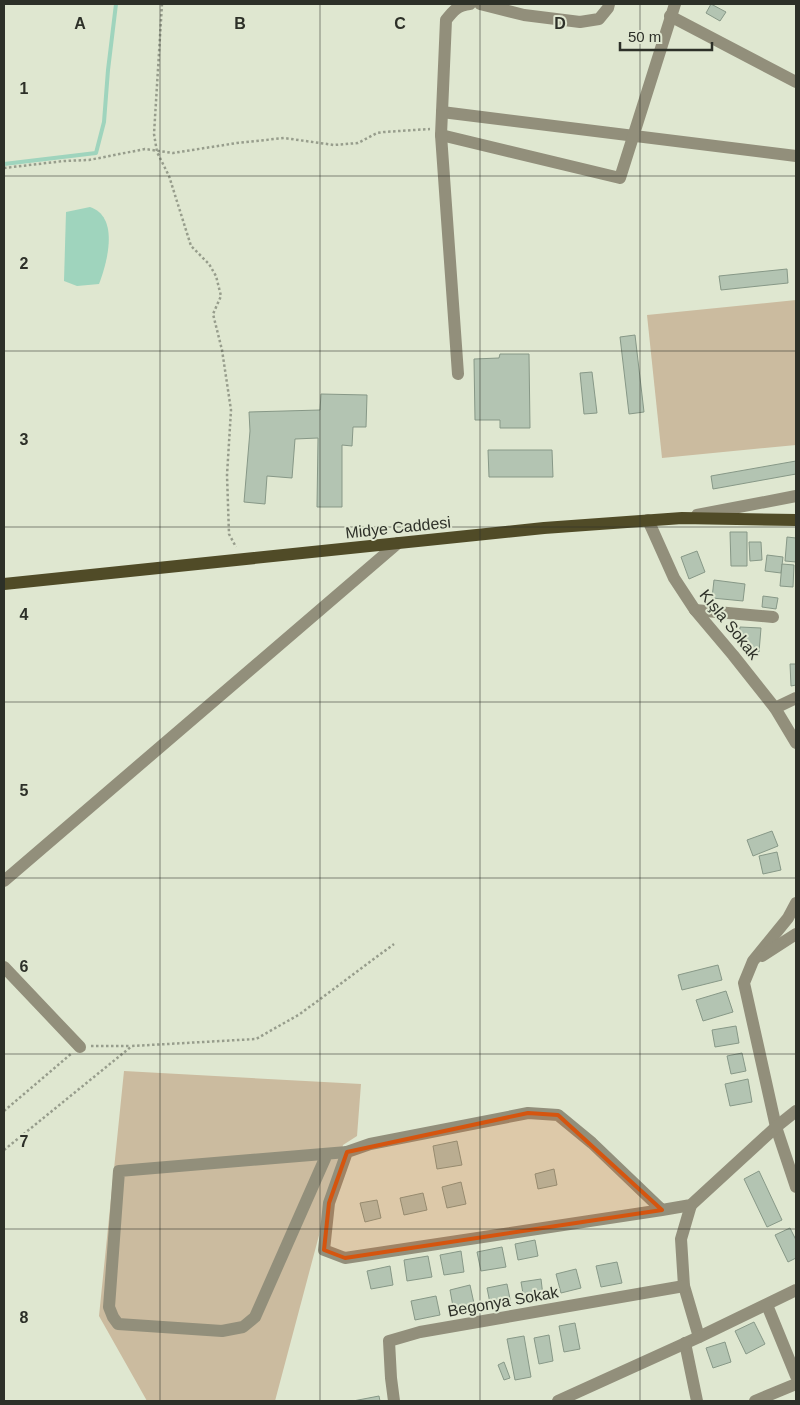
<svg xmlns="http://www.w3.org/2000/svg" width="800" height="1405" viewBox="0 0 800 1405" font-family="Arial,sans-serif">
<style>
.green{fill:#cbbb9f}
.water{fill:#9fd4bd}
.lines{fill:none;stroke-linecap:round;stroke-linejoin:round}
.stream{stroke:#9fd4bd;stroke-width:4}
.building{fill:#b3c4b2;stroke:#879887}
.path{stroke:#979d8c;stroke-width:2.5;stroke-dasharray:2.5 2.5;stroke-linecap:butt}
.minor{stroke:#928f7b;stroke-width:12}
.major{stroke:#504b27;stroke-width:12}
.marked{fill:#d5550f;fill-opacity:0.2;stroke:#d5550f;stroke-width:4;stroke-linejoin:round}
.grid{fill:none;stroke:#2d3028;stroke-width:1;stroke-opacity:0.55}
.labels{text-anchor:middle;stroke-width:4;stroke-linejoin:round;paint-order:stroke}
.street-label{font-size:16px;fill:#2d3028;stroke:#dfe7d0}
.grid-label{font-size:16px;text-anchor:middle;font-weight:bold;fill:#2d3028;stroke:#dfe7d0;stroke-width:4;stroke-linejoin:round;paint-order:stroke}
</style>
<rect width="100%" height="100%" fill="#dfe7d0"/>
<g class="green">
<path d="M796,300V445L662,458L647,315Z"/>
<path d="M124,1071L361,1084L357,1136L343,1145L275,1401H147L99,1316Z"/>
</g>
<path class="water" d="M90,207C120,217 107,263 99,284L77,286L64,281L66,212Z"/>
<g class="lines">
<path class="stream" d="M4,164L96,153L104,122L108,70L116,4"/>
</g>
<g class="building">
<path d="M711,4L726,12L720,21L706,13Z"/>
<path d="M787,269L788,283L721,290L719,276Z"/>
<path d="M635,335L644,412L629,414L620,337Z"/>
<path d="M500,354H529L530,428H500V420H475L474,359L499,358Z"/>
<path d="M592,372L597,413L584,414L580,373Z"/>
<path d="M321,394L367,395L366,427H353L352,446L342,445V507H317L318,438L295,439L292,478L267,476L265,504L244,502L250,431L249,412L320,410Z"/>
<path d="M488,450H552L553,477H489Z"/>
<path d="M796,461V474L713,489L711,476Z"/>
<path d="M730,532H747V566H731Z"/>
<path d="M787,537L796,538V562L785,561Z"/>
<path d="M749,542H761L762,560L750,561Z"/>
<path d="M697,551L705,572L689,579L681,557Z"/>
<path d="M767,555L783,557L781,573L765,571Z"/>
<path d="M782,564L794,565L793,587L780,586Z"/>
<path d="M714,580L745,584L743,601L712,598Z"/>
<path d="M763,596L778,598L776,609L762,607Z"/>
<path d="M740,627L761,628L759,652L752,651V647H743V638L739,637Z"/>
<path d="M790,664H796V685L791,686Z"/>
<path d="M772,831L778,846L753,856L747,840Z"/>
<path d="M777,852L781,870L763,874L759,856Z"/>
<path d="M718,965L722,980L682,990L678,975Z"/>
<path d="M726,991L733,1012L703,1021L696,1000Z"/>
<path d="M736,1026L739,1043L715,1047L712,1030Z"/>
<path d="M742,1053L746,1071L731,1074L727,1056Z"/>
<path d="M748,1079L752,1102L730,1106L725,1084Z"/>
<path d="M457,1141L462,1165L437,1169L433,1146Z"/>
<path d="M554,1169L557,1185L538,1189L535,1174Z"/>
<path d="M759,1171L782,1220L767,1227L744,1179Z"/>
<path d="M461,1182L466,1204L447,1208L442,1187Z"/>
<path d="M423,1193L427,1210L404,1215L400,1198Z"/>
<path d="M377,1200L381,1218L365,1222L360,1203Z"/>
<path d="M790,1228L796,1240V1258L788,1262L775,1235Z"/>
<path d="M535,1240L538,1256L518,1260L515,1244Z"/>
<path d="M502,1247L506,1267L481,1271L477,1252Z"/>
<path d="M461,1251L464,1272L444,1275L440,1255Z"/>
<path d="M428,1256L432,1277L407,1281L404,1260Z"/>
<path d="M617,1262L622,1283L601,1287L596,1266Z"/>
<path d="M390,1266L393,1285L371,1289L367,1271Z"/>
<path d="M576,1269L581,1288L561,1293L556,1274Z"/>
<path d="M541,1279L543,1296L524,1299L521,1282Z"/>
<path d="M507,1284L511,1304L491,1308L487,1288Z"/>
<path d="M470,1285L475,1308L454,1312L450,1290Z"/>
<path d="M436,1296L440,1315L415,1320L411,1301Z"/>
<path d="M754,1322L765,1344L746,1354L735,1331Z"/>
<path d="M575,1323L580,1349L564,1352L559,1326Z"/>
<path d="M549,1335L553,1361L539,1364L534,1338Z"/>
<path d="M524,1336L531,1377L515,1380L507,1339Z"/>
<path d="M725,1342L731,1362L713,1368L706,1348Z"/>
<path d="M504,1362L510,1378L504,1380L498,1365Z"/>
<path d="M379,1396L380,1401H353Z"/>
</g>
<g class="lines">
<g class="path">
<path d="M162,4L154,134L157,152L169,176L191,246L209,264L216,276L221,296L213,314L222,350L231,410L227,475L229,534L236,547"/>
<path d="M4,168L64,161L89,160L145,149L173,153L237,143L284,138L334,145L358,143L377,133L384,132L430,129"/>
<path d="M91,1046H131"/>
<path d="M4,1111L71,1054"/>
<path d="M4,1150L132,1046L256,1039L300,1014L394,944"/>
</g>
<g class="minor">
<path d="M480,4L524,15L580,22L599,19L608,8L609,4"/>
<path d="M670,16L796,82"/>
<path d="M442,112L796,156"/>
<path d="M441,135L620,178L675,4"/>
<path d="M458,374L441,135L446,20C453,11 458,5 470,4"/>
<path d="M697,515L796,496"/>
<path d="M648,520L674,578L695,610L733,655L775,708L796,743"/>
<path d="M695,610L773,617"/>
<path d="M775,708L796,698"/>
<path d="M4,881L398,543"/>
<path d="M796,903L788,918L753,961L744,983L776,1127L796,1187"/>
<path d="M762,956L796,934"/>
<path d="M4,967L80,1047"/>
<path d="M327,1154L255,1317L243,1327L222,1331L118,1324L113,1317L109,1307L119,1171L347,1152"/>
<path d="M691,1205L681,1239L684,1286L699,1337"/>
<path d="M662,1210L592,1143L558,1115L528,1113L370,1144L347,1152L329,1203L324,1250L345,1258L662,1210L691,1205L776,1127L796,1111"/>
<path d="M767,1305L796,1376"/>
<path d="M685,1343L697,1401"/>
<path d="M394,1401L391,1378L389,1341L420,1332L684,1286"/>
<path d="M558,1401L699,1337L796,1290"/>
<path d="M755,1401L796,1384"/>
</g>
<path class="major" d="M4,584L544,528L682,518L796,520"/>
</g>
<path class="marked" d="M528,1113L558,1115L662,1210L345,1258L324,1250L329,1203L347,1152Z"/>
<path class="grid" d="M160,4V1401M320,4V1401M480,4V1401M640,4V1401M4,176H796M4,351H796M4,527H796M4,702H796M4,878H796M4,1054H796M4,1229H796"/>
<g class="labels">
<g class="street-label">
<text transform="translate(398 527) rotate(-6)" y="6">Midye Caddesi</text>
<text transform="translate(730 624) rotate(51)" y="6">Kışla Sokak</text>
<text transform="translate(503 1301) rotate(-10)" y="6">Begonya Sokak</text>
</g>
</g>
<g class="grid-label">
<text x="80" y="29">A</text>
<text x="240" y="29">B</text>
<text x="400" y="29">C</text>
<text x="560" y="29">D</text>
<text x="24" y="94">1</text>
<text x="24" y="269">2</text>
<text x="24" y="445">3</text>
<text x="24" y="620">4</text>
<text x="24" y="796">5</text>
<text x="24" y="972">6</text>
<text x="24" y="1147">7</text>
<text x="24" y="1323">8</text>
</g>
<rect width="800" height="1405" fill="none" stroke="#2d3028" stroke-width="10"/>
<path d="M620 42v8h92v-8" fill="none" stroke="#2d3028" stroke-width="2.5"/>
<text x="628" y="42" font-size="15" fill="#2d3028" stroke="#dfe7d0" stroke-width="4" paint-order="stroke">50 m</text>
</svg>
